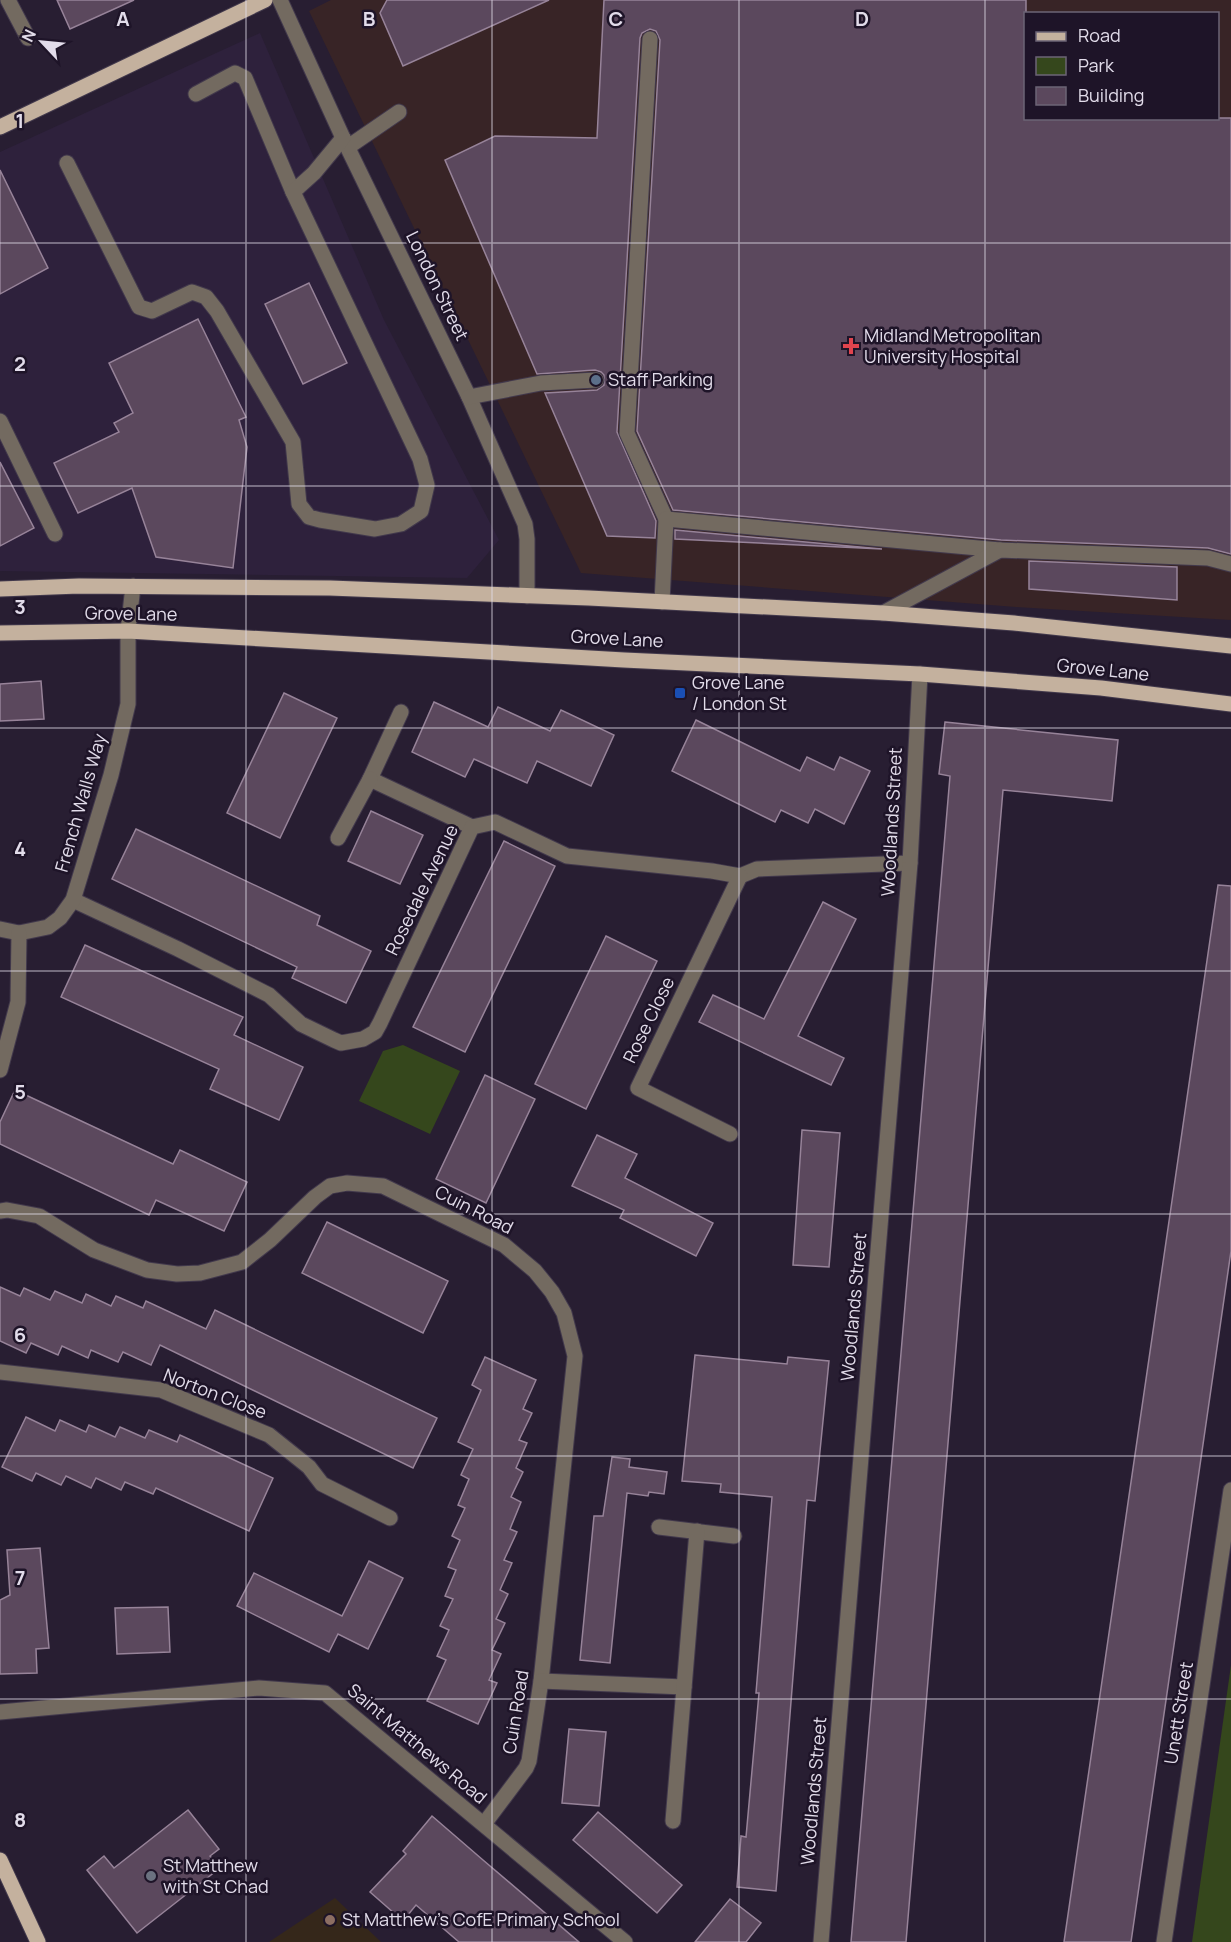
<svg xmlns="http://www.w3.org/2000/svg" width="1231" height="1942" viewBox="0 0 1231 1942" font-family="Manrope,sans-serif">
<style>
.built{fill:#2e213c}
.education{fill:#35271a}
.medical{fill:#382426;fill-rule:evenodd}
.green{fill:#35471c}
.building{fill:#5b485d;stroke:#978399;stroke-width:1.5}
.lines{fill:none;stroke-linecap:round;stroke-linejoin:round}
.minor-casing{stroke:#42394c;stroke-width:17}
.major-casing{stroke:#42394c;stroke-width:17}
.minor{stroke:#736a60;stroke-width:15}
.major{stroke:#c4b19e;stroke-width:15}
.grid{fill:none;stroke:#e2dcea;stroke-width:1.5;stroke-opacity:0.55}
.health-dot{fill:#e0444e;stroke:#1e1428;stroke-width:2}
.service-dot{fill:#5c6f8a;stroke:#1e1428;stroke-width:2}
.transit-dot{fill:#1a4fb4;stroke:#1e1428;stroke-width:2}
.worship-dot{fill:#6b7280;stroke:#1e1428;stroke-width:2}
.education-dot{fill:#8d6e63;stroke:#1e1428;stroke-width:2}
.labels{text-anchor:middle;stroke-width:5;stroke-linejoin:round;paint-order:stroke}
.street-label{font-size:18px;fill:#e2dcea;stroke:#1e1428}
.poi-label{font-size:18px;fill:#e2dcea;stroke:#1e1428;text-anchor:start}
.grid-label{font-size:20px;text-anchor:middle;font-weight:bold;fill:#e2dcea;stroke:#1e1428;stroke-width:5;stroke-linejoin:round;paint-order:stroke}
</style>
<rect width="100%" height="100%" fill="#281e32"/>
<path class="built" d="M260,33L384,320L499,540L467,578L0,571V152Z"/>
<path class="education" d="M335,1898L381,1942H269Z"/>
<path class="medical" d="M331,0H1231V620L1016,607L581,573L309,11ZM1026,14H1218V118H1026Z"/>
<g class="green">
<path d="M403,1045L460,1071L430,1134L359,1101L383,1051Z"/>
<path d="M1231,1665V1942H1192Z"/>
</g>
<g class="building">
<path d="M57,0H134L70,29Z"/>
<path d="M387,0H549L403,66L380,13Z"/>
<path d="M604,0H1026V118H1231V554L1208,548L1001,540L673,510L637,431L660,40L656,31L650,29L642,33L640,38L617,432L656,521L655,538L607,536L545,393L597,390L604,385V375L601,372L595,370L537,374L445,160L495,136L597,138Z"/>
<path d="M0,170L48,268L0,294Z"/>
<path d="M309,283L347,363L303,384L265,304Z"/>
<path d="M198,319L246,417L239,420L247,447L233,568L156,557L132,488L78,513L54,463L119,432L114,423L133,413L109,363Z"/>
<path d="M0,462L34,528L0,546Z"/>
<path d="M675,530L882,549L675,539Z"/>
<path d="M1029,561L1177,567V600L1029,589Z"/>
<path d="M41,681L44,719L0,721V684Z"/>
<path d="M284,693L337,718L280,838L227,813Z"/>
<path d="M434,702L488,727L498,707L550,731L561,710L614,735L591,786L537,761L527,783L474,759L465,777L412,752Z"/>
<path d="M696,720L800,771L807,757L834,770L840,757L870,771L844,824L815,809L808,823L781,810L775,822L672,771Z"/>
<path d="M945,722L1118,740L1112,801L1003,790L906,1942H851L950,776L939,774Z"/>
<path d="M371,811L423,835L400,884L348,861Z"/>
<path d="M136,829L320,916L317,925L371,951L346,1003L292,978L297,967L112,879Z"/>
<path d="M504,841L555,866L465,1052L413,1027Z"/>
<path d="M1218,885L1231,886V1251L1131,1942H1064Z"/>
<path d="M823,902L856,919L798,1036L844,1058L831,1085L699,1022L713,995L764,1019Z"/>
<path d="M606,936L657,961L586,1109L535,1084Z"/>
<path d="M85,945L243,1017L234,1035L303,1067L279,1120L210,1089L219,1069L61,997Z"/>
<path d="M485,1075L535,1099L486,1203L436,1179Z"/>
<path d="M15,1090L173,1164L180,1150L247,1182L224,1231L156,1200L149,1215L0,1144V1122Z"/>
<path d="M802,1130L840,1133L829,1267L793,1265Z"/>
<path d="M597,1135L637,1154L625,1178L713,1223L696,1256L620,1218L624,1210L572,1186Z"/>
<path d="M327,1222L448,1281L423,1333L302,1273Z"/>
<path d="M0,1287L20,1296L24,1288L50,1300L55,1291L82,1303L86,1294L111,1306L116,1296L143,1308L146,1301L206,1329L215,1310L437,1418L413,1468L160,1345L151,1365L123,1352L118,1362L91,1350L88,1358L62,1346L58,1355L31,1343L26,1353L0,1341Z"/>
<path d="M695,1355L787,1364L788,1357L829,1361L815,1501L807,1500L776,1891L737,1887L741,1836L746,1837L759,1693H756L772,1497L720,1492L721,1484L682,1481Z"/>
<path d="M485,1357L536,1380L523,1409L532,1413L519,1440L527,1443L516,1468L523,1472L511,1497L521,1502L510,1529L517,1532L504,1560L512,1563L500,1590L508,1594L496,1619L505,1623L492,1650L501,1654L489,1680L497,1683L478,1724L427,1701L446,1660L437,1656L449,1630L440,1626L453,1599L445,1596L456,1570L448,1567L460,1540L452,1536L465,1508L458,1505L469,1479L461,1475L473,1449L458,1442L481,1390L472,1385Z"/>
<path d="M26,1417L55,1431L60,1420L86,1432L89,1425L115,1437L120,1427L145,1438L149,1430L177,1442L180,1435L273,1478L249,1531L156,1488L153,1494L125,1482L121,1490L96,1478L91,1488L66,1476L61,1485L36,1473L32,1481L2,1467Z"/>
<path d="M612,1457L630,1459L629,1467L667,1472L664,1494L649,1492L648,1496L627,1493L610,1663L580,1660L594,1516H603Z"/>
<path d="M40,1548L49,1648L36,1649L37,1673L0,1674V1600L10,1595L7,1550Z"/>
<path d="M369,1561L403,1578L368,1649L338,1634L329,1652L237,1606L254,1573L342,1616Z"/>
<path d="M168,1607L170,1652L117,1654L115,1608Z"/>
<path d="M569,1729L606,1732L599,1806L562,1803Z"/>
<path d="M188,1810L219,1849L210,1856L220,1868L137,1933L87,1870L104,1856L114,1868Z"/>
<path d="M598,1812L682,1885L657,1913L573,1840Z"/>
<path d="M432,1816L483,1860L579,1942H459L416,1905L403,1921L370,1892L406,1854L403,1851Z"/>
<path d="M730,1899L761,1923L746,1942H695Z"/>
</g>
<g class="lines">
<defs>
<g id="minor">
<path d="M8,0L28,38"/>
<path d="M280,0L343,138L469,397L525,524L527,539V596"/>
<path d="M650,39L627,433L666,519"/>
<path d="M196,94L235,73L245,78L293,192"/>
<path d="M348,147L399,112"/>
<path d="M67,163L139,307L152,311L192,292L206,297L217,311L293,442L299,504L309,517L320,520L375,529L401,524L421,511L427,485L420,459L293,192L314,173L343,138"/>
<path d="M469,397L541,383L596,380"/>
<path d="M0,421L55,534"/>
<path d="M662,602L666,519L1000,550"/>
<path d="M883,613L1000,550L1208,558L1231,564"/>
<path d="M401,712L370,779L472,827"/>
<path d="M338,838L370,779"/>
<path d="M73,900L178,949L269,995L301,1024L334,1040L341,1043L363,1039L375,1032L380,1023L472,827L495,822L567,856L712,871L740,876L757,869L910,863"/>
<path d="M0,929L19,933L48,927L60,918L73,900L111,775L128,704V631L133,586"/>
<path d="M0,1070L18,1002L19,933"/>
<path d="M730,1134L638,1088L740,876"/>
<path d="M0,1211L7,1210L39,1216L94,1250L147,1270L177,1274L200,1273L242,1262L270,1240L315,1197L330,1186L347,1183L383,1186L504,1245L535,1271L552,1292L564,1313L575,1356L541,1681L529,1761L526,1768L484,1824"/>
<path d="M0,1372L161,1390L269,1435L309,1467L322,1484L390,1518"/>
<path d="M659,1527L734,1536"/>
<path d="M541,1681L684,1687"/>
<path d="M0,1712L259,1688L325,1693L625,1942"/>
<path d="M673,1821L697,1531"/>
<path d="M821,1942L910,863L920,674"/>
<path d="M1164,1942L1231,1490"/>
</g>
<g id="major">
<path d="M0,127L265,0"/>
<path d="M0,589L79,586L330,588L589,598L883,613L1014,623L1231,646"/>
<path d="M0,633L128,631L624,660L920,674L1101,688L1231,704"/>
<path d="M0,1860L38,1942"/>
</g>
</defs>
<use href="#minor" class="minor-casing"/>
<use href="#major" class="major-casing"/>
<use href="#minor" class="minor"/>
<use href="#major" class="major"/>
</g>
<path class="grid" d="M246,0V1942M492,0V1942M739,0V1942M985,0V1942M0,243H1231M0,486H1231M0,728H1231M0,971H1231M0,1214H1231M0,1456H1231M0,1699H1231"/>
<path class="health-dot" d="M848 337h6v6h6v6h-6v6h-6v-6h-6v-6h6z"/>
<circle class="service-dot" cx="596" cy="380" r="6"/>
<rect class="transit-dot" x="674" y="687" width="12" height="12" rx="3"/>
<circle class="worship-dot" cx="151" cy="1876" r="6"/>
<circle class="education-dot" cx="330" cy="1920" r="6"/>
<g class="labels">
<g class="street-label">
<text transform="translate(437 286) rotate(64)" y="6">London Street</text>
<text transform="translate(131 614) rotate(1)" y="6">Grove Lane</text>
<text transform="translate(617 639) rotate(3)" y="6">Grove Lane</text>
<text transform="translate(1103 670) rotate(6)" y="6">Grove Lane</text>
<text transform="translate(81 803) rotate(-74)" y="6">French Walls Way</text>
<text transform="translate(892 822) rotate(-87)" y="6">Woodlands Street</text>
<text transform="translate(422 890) rotate(-64)" y="6">Rosedale Avenue</text>
<text transform="translate(649 1020) rotate(-64)" y="6">Rose Close</text>
<text transform="translate(474 1210) rotate(27)" y="6">Cuin Road</text>
<text transform="translate(854 1307) rotate(-85)" y="6">Woodlands Street</text>
<text transform="translate(215 1394) rotate(21)" y="6">Norton Close</text>
<text transform="translate(516 1712) rotate(-81)" y="6">Cuin Road</text>
<text transform="translate(1179 1713) rotate(-81)" y="6">Unett Street</text>
<text transform="translate(417 1744) rotate(40)" y="6">Saint Matthews Road</text>
<text transform="translate(814 1791) rotate(-85)" y="6">Woodlands Street</text>
</g>
<g class="poi-label">
<text x="864" y="342">Midland Metropolitan<tspan x="864" dy="21">University Hospital</tspan></text>
<text x="608" y="386">Staff Parking</text>
<text x="692" y="689">Grove Lane<tspan x="692" dy="21">/ London St</tspan></text>
<text x="163" y="1872">St Matthew<tspan x="163" dy="21">with St Chad</tspan></text>
<text x="342" y="1926">St Matthew's CofE Primary School</text>
</g>
</g>
<g class="grid-label">
<text x="123" y="26">A</text>
<text x="369" y="26">B</text>
<text x="616" y="26">C</text>
<text x="862" y="26">D</text>
<text x="20" y="128">1</text>
<text x="20" y="371">2</text>
<text x="20" y="614">3</text>
<text x="20" y="856">4</text>
<text x="20" y="1099">5</text>
<text x="20" y="1342">6</text>
<text x="20" y="1585">7</text>
<text x="20" y="1827">8</text>
</g>
<rect x="1024" y="12" width="195" height="108" fill="#1e1428" stroke="#6c6476" stroke-width="1.5"/>
<rect x="1036" y="32" width="30" height="9" fill="#c4b19e" stroke="#6c6476" stroke-width="1.5"/>
<text x="1078" y="42" font-size="18" fill="#e2dcea">Road</text>
<rect x="1036" y="57" width="30" height="18" fill="#35471c" stroke="#6c6476" stroke-width="1.5"/>
<text x="1078" y="72" font-size="18" fill="#e2dcea">Park</text>
<rect x="1036" y="87" width="30" height="18" fill="#5b485d" stroke="#6c6476" stroke-width="1.5"/>
<text x="1078" y="102" font-size="18" fill="#e2dcea">Building</text>
<g transform="translate(42 42) rotate(296)" stroke="#1e1428" stroke-width="4.5" paint-order="stroke">
<path d="M0-4.5L10 22L0 15L-10 22Z" fill="#e2dcea"/>
<text y="-9" font-size="16" font-weight="bold" text-anchor="middle" fill="#e2dcea">N</text>
</g>
</svg>
